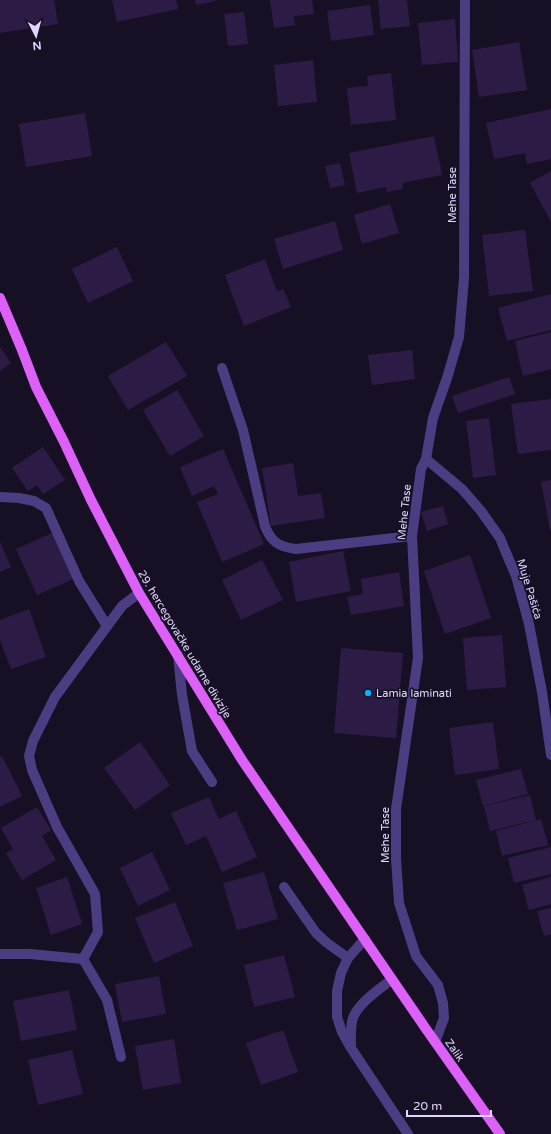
<svg xmlns="http://www.w3.org/2000/svg" width="551" height="1134" viewBox="0 0 551 1134" font-family="'Varela Round',sans-serif">
<style>
.building{fill:#2c1c45}
.lines{fill:none;stroke-linecap:round;stroke-linejoin:round}
.service{stroke:#4c3c82;stroke-width:10}
.minor{stroke:#4c3c82;stroke-width:10}
.tertiary{stroke:#4c3c82;stroke-width:10}
.primary{stroke:#dd60f9;stroke-width:10}
.poi-dot{fill:#09b0f5;stroke:#171025;stroke-width:1.5}
.labels{text-anchor:middle;stroke-width:3.5;stroke-linejoin:round;paint-order:stroke}
.street-label{font-size:11px;fill:#e1d5fd;stroke:#171025}
.poi-label{font-size:11px;fill:#e1d5fd;stroke:#171025;text-anchor:start}
</style>
<rect width="100%" height="100%" fill="#171025"/>
<g class="building">
<path d="M0,0H54L58,24L0,33Z"/>
<path d="M112,0H176L178,9L117,22Z"/>
<path d="M195,0H215L216,1L196,5Z"/>
<path d="M270,0H312L314,14L294,16L295,25L274,28Z"/>
<path d="M378,0H407L410,26L381,29Z"/>
<path d="M370,5L374,35L331,41L327,11Z"/>
<path d="M244,12L248,44L228,46L224,14Z"/>
<path d="M455,19L458,62L422,65L418,23Z"/>
<path d="M519,42L527,90L479,97L472,50Z"/>
<path d="M313,60L317,102L278,106L274,65Z"/>
<path d="M391,73L396,120L351,125L347,88L368,86L367,76Z"/>
<path d="M551,109V159L527,164L525,153L494,159L486,123Z"/>
<path d="M85,113L92,156L26,167L19,124Z"/>
<path d="M434,136L442,175L402,183L403,189L387,192L386,187L357,193L349,153Z"/>
<path d="M340,163L345,185L330,188L325,166Z"/>
<path d="M551,171V222L530,183Z"/>
<path d="M390,204L399,233L362,244L354,215Z"/>
<path d="M335,221L343,250L283,269L274,239Z"/>
<path d="M525,230L533,291L489,296L482,235Z"/>
<path d="M117,247L133,281L88,303L72,269Z"/>
<path d="M265,259L277,291L283,289L291,307L244,326L225,275Z"/>
<path d="M551,294V330L507,341L498,308Z"/>
<path d="M551,332V369L523,376L515,341Z"/>
<path d="M166,342L187,376L128,410L108,376Z"/>
<path d="M0,347L11,363L0,371Z"/>
<path d="M412,350L415,379L372,385L368,355Z"/>
<path d="M509,377L515,394L458,413L452,396Z"/>
<path d="M177,390L204,436L170,456L143,410Z"/>
<path d="M551,399V450L518,454L511,404Z"/>
<path d="M489,418L496,475L473,478L466,421Z"/>
<path d="M43,447L65,480L43,494L37,485L28,491L12,468Z"/>
<path d="M223,449L264,544L222,562L197,502L218,494L214,486L192,496L180,467Z"/>
<path d="M293,463L298,496L321,493L325,518L271,526L262,468Z"/>
<path d="M551,480V530H550L541,482Z"/>
<path d="M443,506L448,524L427,531L421,512Z"/>
<path d="M52,533L73,579L37,595L16,549Z"/>
<path d="M0,542L11,567L0,572Z"/>
<path d="M343,551L351,591L296,602L289,562Z"/>
<path d="M470,555L491,618L445,634L424,571Z"/>
<path d="M262,560L283,600L241,620L222,580Z"/>
<path d="M399,572L404,606L351,615L347,597L363,594L361,579Z"/>
<path d="M29,609L46,657L11,669L0,640V620Z"/>
<path d="M502,635L506,687L467,690L463,638Z"/>
<path d="M341,648L403,653L396,738L334,733Z"/>
<path d="M493,722L499,769L455,775L449,728Z"/>
<path d="M140,742L170,785L135,810L104,768Z"/>
<path d="M2,756L22,796L0,807V757Z"/>
<path d="M521,769L528,794L483,806L476,780Z"/>
<path d="M530,795L536,820L490,831L484,806Z"/>
<path d="M209,797L219,819L236,811L257,857L222,872L206,836L186,845L171,813Z"/>
<path d="M37,807L51,830L42,836L56,860L22,880L6,853L13,849L1,828Z"/>
<path d="M541,819L548,845L502,856L496,831Z"/>
<path d="M551,847V874L514,883L508,858Z"/>
<path d="M152,852L170,890L138,906L120,868Z"/>
<path d="M264,872L278,919L237,930L223,883Z"/>
<path d="M67,877L82,924L51,935L36,888Z"/>
<path d="M551,877V904L529,910L522,885Z"/>
<path d="M175,902L193,946L154,963L135,918Z"/>
<path d="M551,908V934L544,936L537,911Z"/>
<path d="M284,955L295,997L254,1007L244,965Z"/>
<path d="M159,976L166,1014L122,1022L115,984Z"/>
<path d="M69,990L77,1030L21,1041L13,1001Z"/>
<path d="M283,1030L298,1072L261,1085L246,1043Z"/>
<path d="M174,1039L181,1083L143,1090L135,1046Z"/>
<path d="M72,1050L83,1094L38,1105L28,1060Z"/>
</g>
<g class="lines">
<g class="service">
<path d="M222,368L243,430L265,526C271,542 279,547 296,549L412,536"/>
<path d="M0,497L19,498L34,501L46,508L79,581L107,626"/>
<path d="M178,655L182,695L192,751L212,782"/>
<path d="M284,887L316,933L327,943L348,958"/>
</g>
<g class="minor">
<path d="M426,459L462,489L481,511L500,538L507,555L516,576L529,624L542,692L551,755"/>
<path d="M0,954H30L83,959"/>
<path d="M435,1042L444,1018L443,1003L438,985L416,956L399,903L396,859V809L418,658L412,536L421,469L426,459L433,418L447,378L459,337L464,278L465,0"/>
<path d="M121,1057L107,1000L83,959L98,932L95,894L57,827L32,770L29,756L33,741L55,697L122,606L139,593"/>
</g>
<g class="tertiary">
<path d="M365,939L348,958L341,973L337,991V1017L342,1032L351,1048L408,1134"/>
<path d="M351,1046C351,1036 350,1027 353,1018C358,1003 380,989 392,979"/>
</g>
<path class="primary" d="M0,298L22,350L36,387L64,442L91,500L139,593L242,760L426,1029L500,1134"/>
</g>
<circle class="poi-dot" cx="368" cy="693" r="4"/>
<g class="labels">
<g class="street-label">
<text transform="translate(452 195) rotate(-90)" y="4">Mehe Tase</text>
<text transform="translate(404 512) rotate(-84)" y="4">Mehe Tase</text>
<text transform="translate(530 589) rotate(73)" y="4">Muje Pašića</text>
<text transform="translate(185 644) rotate(59)" y="4">29. hercegovačke udarne divizije</text>
<text transform="translate(385 835) rotate(-90)" y="4">Mehe Tase</text>
<text transform="translate(455 1050) rotate(55)" y="4">Zalik</text>
</g>
<g class="poi-label">
<text x="376" y="697">Lamia laminati</text>
</g>
</g>
<g transform="translate(36 36) rotate(174)" stroke="#171025" stroke-width="3" paint-order="stroke">
<path d="M0-3L7 15L0 10L-7 15Z" fill="#e1d5fd"/>
<text y="-6" font-size="11" font-weight="bold" text-anchor="middle" fill="#e1d5fd">N</text>
</g>
<path d="M407 1110v6h84v-6" fill="none" stroke="#e1d5fd" stroke-width="2"/>
<text x="413" y="1110" font-size="12" fill="#e1d5fd" stroke="#171025" stroke-width="3" paint-order="stroke">20 m</text>
</svg>
